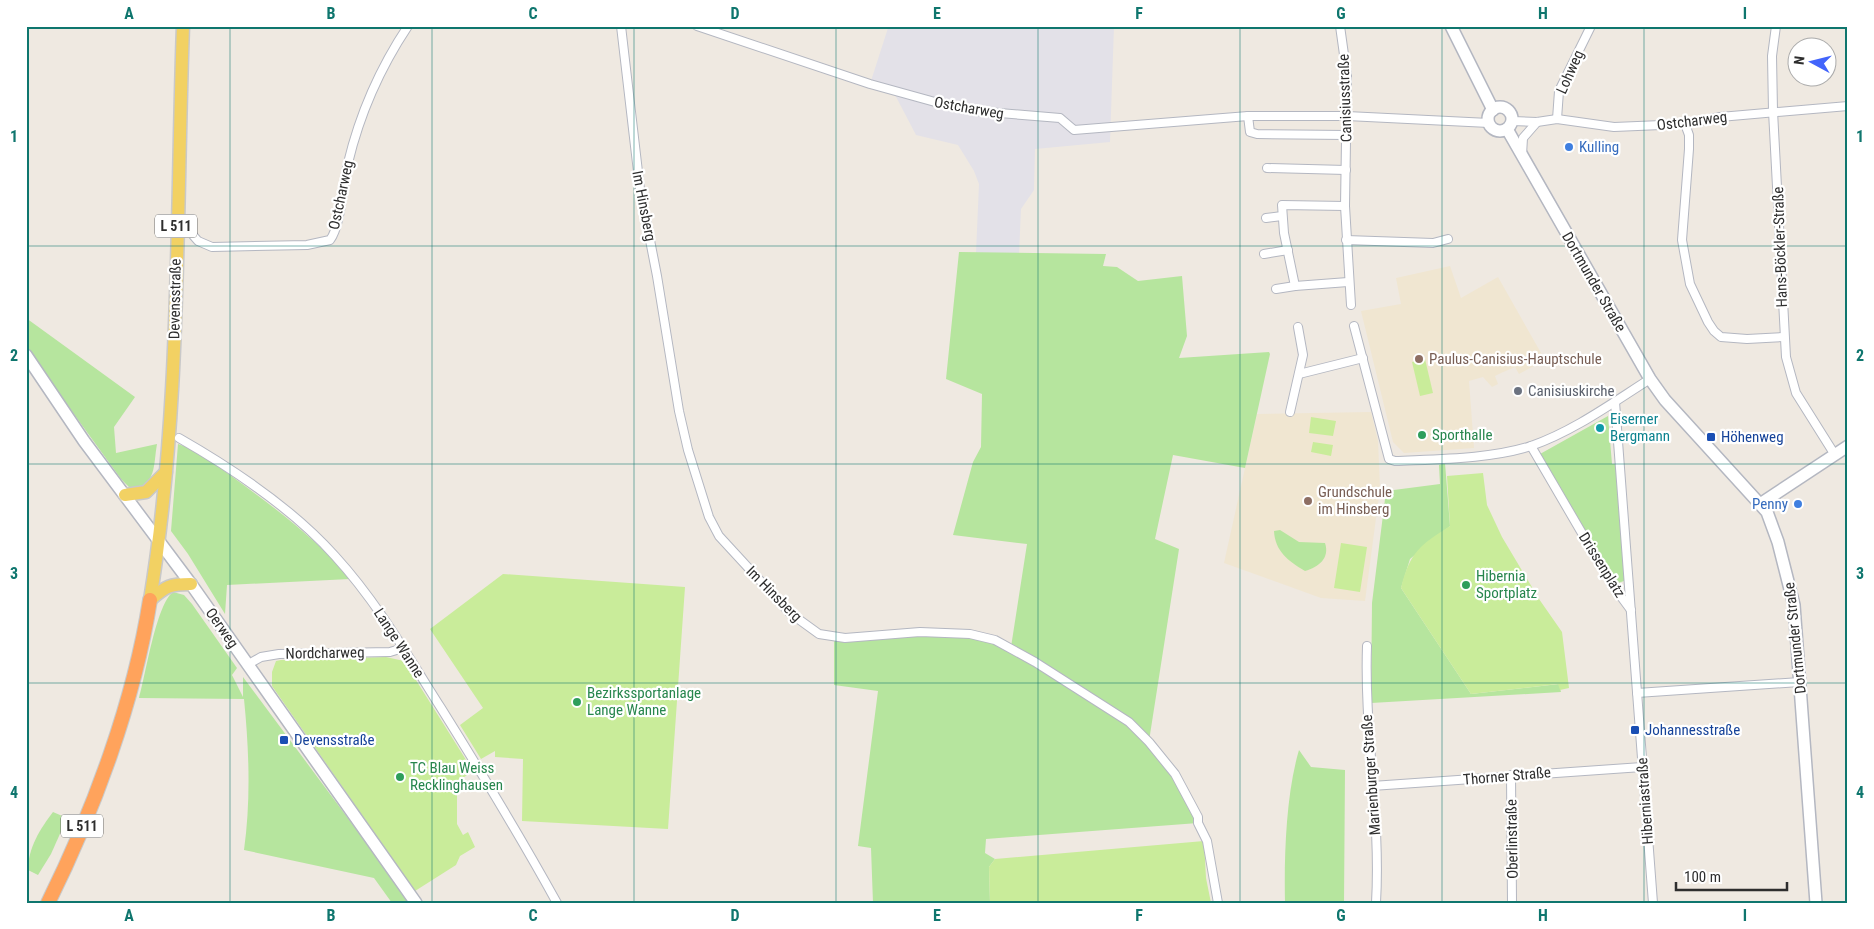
<svg xmlns="http://www.w3.org/2000/svg" width="1874" height="929" viewBox="0 0 1874 929" font-family="'Roboto Condensed',sans-serif">
<style>
.industrial{fill:#e3e1e8}
.education{fill:#f0e6d1}
.green{fill:#b6e59e}
.pitch{fill:#c9ec9a}
.lines{fill:none;stroke-linecap:round;stroke-linejoin:round}
.street-casing{stroke:#b4b7c1;stroke-width:10}
.secondary-casing{stroke:#b4b7c1;stroke-width:14}
.primary-casing{stroke:#c9c9c9;stroke-width:15}
.highway-casing{stroke:#c9c9c9;stroke-width:16}
.street{stroke:#fff;stroke-width:8}
.secondary{stroke:#fff;stroke-width:11}
.primary{stroke:#f2d163;stroke-width:12}
.highway{stroke:#ffa35c;stroke-width:14}
.grid{fill:none;stroke:#0f766e;stroke-width:1;stroke-opacity:0.55}
.shop-dot{fill:#3f7fe0;stroke:#fff;stroke-width:2}
.education-dot{fill:#8d6e63;stroke:#fff;stroke-width:2}
.worship-dot{fill:#6b7280;stroke:#fff;stroke-width:2}
.culture-dot{fill:#0f9aa8;stroke:#fff;stroke-width:2}
.leisure-dot{fill:#2e9e5b;stroke:#fff;stroke-width:2}
.transit-dot{fill:#1a4fb4;stroke:#fff;stroke-width:2}
.labels{text-anchor:middle;stroke-width:4.5;stroke-linejoin:round;paint-order:stroke}
.shield{fill:#fff;stroke:#6d6d6d;stroke-width:1}
.shield-label{font-size:14px;font-weight:bold;fill:#2e2e2e}
.street-label{font-size:15px;fill:#2e2e2e;stroke:#fff}
.shop-label{font-size:15px;fill:#366cbe;stroke:#fff;text-anchor:start}
.education-label{font-size:15px;fill:#785e54;stroke:#fff;text-anchor:start}
.worship-label{font-size:15px;fill:#5b616d;stroke:#fff;text-anchor:start}
.culture-label{font-size:15px;fill:#0d838f;stroke:#fff;text-anchor:start}
.leisure-label{font-size:15px;fill:#27864d;stroke:#fff;text-anchor:start}
.transit-label{font-size:15px;fill:#164399;stroke:#fff;text-anchor:start}
.neatline{fill:none;stroke:#0f766e;stroke-width:2}
.grid-label{font-size:16px;text-anchor:middle;font-weight:bold;fill:#0f766e}
</style>
<rect width="100%" height="100%" fill="#efe9e1"/>
<path class="industrial" d="M896,26H1114L1110,142L1035,149L1034,190L1021,209L1019,254L976,253L979,184L974,171L958,145L916,135L893,91L870,84L888,28L894,29Z"/>
<g class="education">
<path d="M1450,266L1461,298L1498,277L1545,360L1519,374L1515,367L1501,373L1495,376L1498,384L1492,387L1483,377L1469,381L1474,448L1404,453L1393,442L1361,311L1401,304L1396,278Z"/>
<path d="M1371,412L1378,441L1380,488L1365,601L1321,598L1224,563L1257,414Z"/>
</g>
<g class="green">
<path d="M959,252L1106,254L1103,266L1117,267L1138,281L1182,276L1187,336L1179,358L1269,352L1270,354L1245,468L1173,455L1155,539L1179,549L1149,741L1175,774L1198,823L986,839L985,853L995,859L989,867L990,903H873L871,848L858,846L878,691L834,685V637L970,634L1011,647L1027,544L953,535L973,462L981,447L982,394L946,379Z"/>
<path d="M26,318L135,397L114,427L116,453L157,444C153,467 157,483 132,490L121,479L26,348Z"/>
<path d="M1608,416L1612,464H1616L1625,577L1624,581L1618,583L1612,580L1540,454Z"/>
<path d="M178,444C198,450 216,465 234,478C275,508 317,539 350,579L227,585L225,614L188,554L171,531Z"/>
<path d="M1445,463L1450,526L1410,559L1401,588L1471,694L1559,684L1561,692L1371,703L1372,603L1386,491L1440,484L1439,465Z"/>
<path d="M1280,530L1299,542L1325,543C1330,558 1319,567 1305,571C1288,561 1275,551 1274,531Z"/>
<path d="M173,592L184,595L192,604L237,668L232,675L243,697V677L411,903H392L374,878L244,850C251,800 249,749 244,699L139,698C146,674 156,605 173,592Z"/>
<path d="M1299,750L1311,767L1345,770L1344,903H1285C1284,856 1286,794 1299,750Z"/>
<path d="M53,812L67,818L51,854L38,875L28,870C28,848 40,829 53,812Z"/>
</g>
<g class="pitch">
<path d="M1425,359L1433,393L1420,396L1412,362Z"/>
<path d="M1311,417L1336,421L1333,436L1309,433Z"/>
<path d="M1313,442L1333,445L1331,456L1311,452Z"/>
<path d="M1483,473L1487,505L1502,537L1539,599L1562,632L1569,688L1560,690L1558,684L1471,694L1401,588C1410,552 1420,545 1450,526L1447,476Z"/>
<path d="M1341,543L1367,547L1360,592L1334,588Z"/>
<path d="M503,574L685,587L668,829L522,821L523,759L495,757V751L481,759L460,725L483,708L430,629Z"/>
<path d="M386,657L404,661L473,771L457,782V824L463,835L468,832L475,847L460,856L456,865L415,891L272,686V672L276,661L281,660Z"/>
<path d="M1204,841L1206,878L1211,903H990L989,867L995,859Z"/>
</g>
<g class="lines">
<defs>
<g id="street">
<path d="M621,26L640,189L657,276L679,411L688,450L709,517L719,536L790,613L819,634L845,638L920,632L970,634L995,640L1035,662L1129,722L1149,742L1175,774L1198,817V823L1207,841L1218,903"/>
<path d="M697,26L870,84L935,102L975,111L1060,118L1074,130L1248,116H1347L1489,123"/>
<path d="M1340,26L1347,76L1345,206L1351,305"/>
<path d="M1776,26L1772,56L1773,111L1786,357L1796,393L1835,455"/>
<path d="M1248,116L1250,132L1257,134L1347,135"/>
<path d="M1557,119L1559,91L1591,26"/>
<path d="M1512,121L1537,122L1557,119L1614,127L1685,124L1720,117L1848,106"/>
<path d="M1685,124L1689,135V149L1682,240L1690,284L1708,322L1714,331L1721,337L1747,339L1784,337"/>
<path d="M1522,155L1523,138L1537,122"/>
<path d="M1267,168L1346,170"/>
<path d="M1345,206L1282,205L1284,233L1295,286L1348,282"/>
<path d="M178,218L198,241L212,247L307,245L330,240C341,226 343,183 348,163C360,113 380,68 408,26"/>
<path d="M1266,218L1282,216"/>
<path d="M1346,240L1433,243L1448,239"/>
<path d="M1264,254L1288,250"/>
<path d="M1276,289L1295,286"/>
<path d="M1354,326L1389,459L1395,461C1437,459 1491,459 1531,446C1574,431 1612,403 1650,379"/>
<path d="M1299,374L1363,358"/>
<path d="M1615,402L1653,903"/>
<path d="M1290,412L1303,355L1298,327"/>
<path d="M179,438C235,470 292,508 335,556C377,602 408,656 441,708C481,772 520,836 557,903"/>
<path d="M1531,446L1611,583L1631,610"/>
<path d="M1367,646C1364,732 1381,817 1376,903"/>
<path d="M247,665L261,657L279,654L390,652L403,648"/>
<path d="M1637,693L1800,682"/>
<path d="M1511,775L1512,903"/>
<path d="M1372,786L1642,767"/>
</g>
<g id="secondary">
<path d="M1451,26L1493,110"/>
<circle cx="1500" cy="119" r="12"/>
<path d="M1507,129L1650,379L1665,400L1767,512L1778,542L1794,605L1816,903"/>
<path d="M26,355L84,441L191,584L416,903"/>
<path d="M1760,504L1848,446"/>
</g>
<g id="primary">
<path d="M125,495L146,492L166,472"/>
<path d="M150,600C181,411 176,217 183,26"/>
<path d="M150,600C166,586 170,584 191,584"/>
</g>
<path id="highway" d="M48,903C94,810 134,702 150,600"/>
</defs>
<use href="#street" class="street-casing"/>
<use href="#secondary" class="secondary-casing"/>
<use href="#primary" class="primary-casing"/>
<use href="#highway" class="highway-casing"/>
<use href="#street" class="street"/>
<use href="#secondary" class="secondary"/>
<use href="#primary" class="primary"/>
<use href="#highway" class="highway"/>
</g>
<path class="grid" d="M230,26V903M432,26V903M634,26V903M836,26V903M1038,26V903M1240,26V903M1442,26V903M1644,26V903M26,246H1848M26,464H1848M26,683H1848"/>
<g class="shop-dot">
<circle cx="1569" cy="147" r="5"/>
<circle cx="1798" cy="504" r="5"/>
</g>
<g class="education-dot">
<circle cx="1419" cy="359" r="5"/>
<circle cx="1308" cy="501" r="5"/>
</g>
<circle class="worship-dot" cx="1518" cy="391" r="5"/>
<circle class="culture-dot" cx="1600" cy="428" r="5"/>
<g class="leisure-dot">
<circle cx="1422" cy="435" r="5"/>
<circle cx="1466" cy="585" r="5"/>
<circle cx="577" cy="702" r="5"/>
<circle cx="400" cy="777" r="5"/>
</g>
<g class="transit-dot">
<rect x="1706" y="432" width="10" height="10" rx="2.5"/>
<rect x="1630" y="725" width="10" height="10" rx="2.5"/>
<rect x="279" y="735" width="10" height="10" rx="2.5"/>
</g>
<g class="labels">
<g class="shield">
<rect x="155" y="214.5" width="42" height="23" rx="4"/>
<rect x="61" y="814.5" width="42" height="23" rx="4"/>
</g>
<g class="shield-label">
<text x="176" y="231">L 511</text>
<text x="82" y="831">L 511</text>
</g>
<g class="street-label">
<text transform="translate(1570 72) rotate(-66)" y="5">Lohweg</text>
<text transform="translate(1345 98) rotate(-92)" y="5">Canisiusstraße</text>
<text transform="translate(969 108) rotate(10)" y="5">Ostcharweg</text>
<text transform="translate(1692 121) rotate(-7)" y="5">Ostcharweg</text>
<text transform="translate(341 195) rotate(-78)" y="5">Ostcharweg</text>
<text transform="translate(644 206) rotate(79)" y="5">Im Hinsberg</text>
<text transform="translate(1780 247) rotate(-92)" y="5">Hans-Böckler-Straße</text>
<text transform="translate(1594 282) rotate(60)" y="5">Dortmunder Straße</text>
<text transform="translate(175 299) rotate(-89)" y="5">Devensstraße</text>
<text transform="translate(1602 565) rotate(58)" y="5">Drissenplatz</text>
<text transform="translate(774 594) rotate(45)" y="5">Im Hinsberg</text>
<text transform="translate(222 628) rotate(55)" y="5">Oerweg</text>
<text transform="translate(1795 638) rotate(-96)" y="5">Dortmunder Straße</text>
<text transform="translate(399 643) rotate(57)" y="5">Lange Wanne</text>
<text transform="translate(325 653) rotate(-1)" y="5">Nordcharweg</text>
<text transform="translate(1371 775) rotate(-94)" y="5">Marienburger Straße</text>
<text transform="translate(1507 776) rotate(-5)" y="5">Thorner Straße</text>
<text transform="translate(1645 801) rotate(-94)" y="5">Hiberniastraße</text>
<text transform="translate(1512 839) rotate(-91)" y="5">Oberlinstraße</text>
</g>
<g class="shop-label">
<text x="1579" y="152">Kulling</text>
<text x="1788" y="509" text-anchor="end">Penny</text>
</g>
<g class="education-label">
<text x="1429" y="364">Paulus-Canisius-Hauptschule</text>
<text x="1318" y="497">Grundschule<tspan x="1318" dy="17">im Hinsberg</tspan></text>
</g>
<g class="worship-label">
<text x="1528" y="396">Canisiuskirche</text>
</g>
<g class="culture-label">
<text x="1610" y="424">Eiserner<tspan x="1610" dy="17">Bergmann</tspan></text>
</g>
<g class="leisure-label">
<text x="1432" y="440">Sporthalle</text>
<text x="1476" y="581">Hibernia<tspan x="1476" dy="17">Sportplatz</tspan></text>
<text x="587" y="698">Bezirkssportanlage<tspan x="587" dy="17">Lange Wanne</tspan></text>
<text x="410" y="773">TC Blau Weiss<tspan x="410" dy="17">Recklinghausen</tspan></text>
</g>
<g class="transit-label">
<text x="1721" y="442">Höhenweg</text>
<text x="1645" y="735">Johannesstraße</text>
<text x="294" y="745">Devensstraße</text>
</g>
</g>
<rect width="1874" height="929" fill="none" stroke="#ffffff" stroke-width="55"/>
<g transform="translate(1812 62) rotate(277)"><circle r="24" fill="#ffffff" stroke="#ababab"/>
<path d="M0-4L9 19L0 12L-9 19Z" fill="#4264fb"/>
<text y="-8" font-size="14" font-weight="bold" text-anchor="middle" fill="#2e2e2e">N</text>
</g>
<path d="M1676 882v8h111v-8" fill="none" stroke="#2e2e2e" stroke-width="2.5"/>
<text x="1684" y="882" font-size="15" fill="#2e2e2e" stroke="#ffffff" stroke-width="4" paint-order="stroke">100 m</text>
<rect x="28" y="28" width="1818" height="874" class="neatline"/>
<g class="grid-label">
<text x="129" y="19">A</text>
<text x="331" y="19">B</text>
<text x="533" y="19">C</text>
<text x="735" y="19">D</text>
<text x="937" y="19">E</text>
<text x="1139" y="19">F</text>
<text x="1341" y="19">G</text>
<text x="1543" y="19">H</text>
<text x="1745" y="19">I</text>
<text x="14" y="142">1</text>
<text x="1860" y="142">1</text>
<text x="14" y="361">2</text>
<text x="1860" y="361">2</text>
<text x="14" y="579">3</text>
<text x="1860" y="579">3</text>
<text x="14" y="798">4</text>
<text x="1860" y="798">4</text>
<text x="129" y="921">A</text>
<text x="331" y="921">B</text>
<text x="533" y="921">C</text>
<text x="735" y="921">D</text>
<text x="937" y="921">E</text>
<text x="1139" y="921">F</text>
<text x="1341" y="921">G</text>
<text x="1543" y="921">H</text>
<text x="1745" y="921">I</text>
</g>
</svg>
